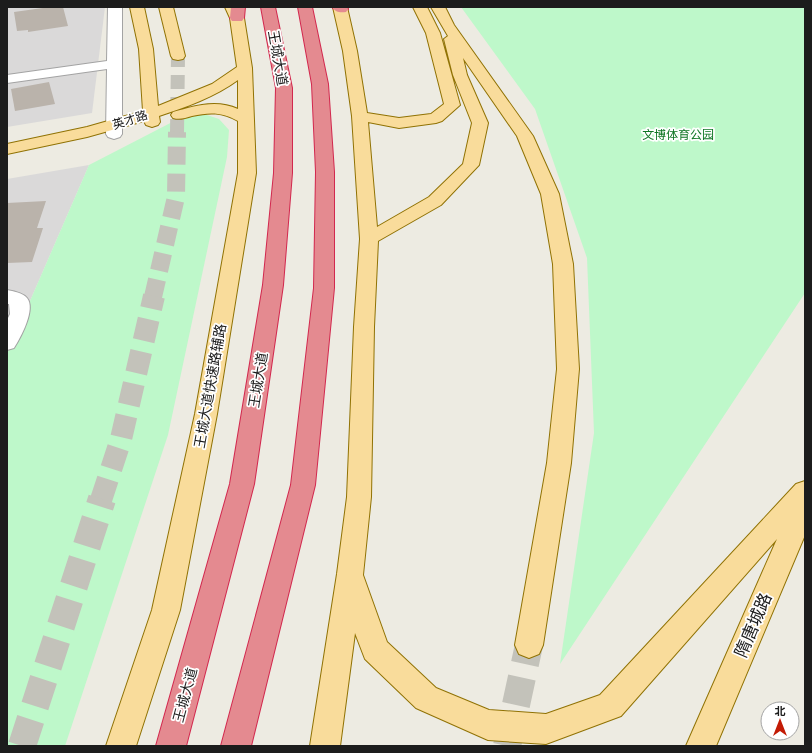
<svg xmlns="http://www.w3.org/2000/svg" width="812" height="753" viewBox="0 0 812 753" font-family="Montserrat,'Noto Sans SC',sans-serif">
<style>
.residential{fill:#dad9d9}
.park{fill:#bef8ca}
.building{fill:#bab3ab}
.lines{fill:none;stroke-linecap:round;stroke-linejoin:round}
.major-tunnel-far3{stroke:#c3c2ba;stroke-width:14;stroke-dasharray:14 8;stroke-linecap:butt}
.major-tunnel-far2{stroke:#c3c2ba;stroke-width:18;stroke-dasharray:18 9;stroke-linecap:butt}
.major-tunnel-far1{stroke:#c3c2ba;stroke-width:22;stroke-dasharray:22 11;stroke-linecap:butt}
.major-tunnel{stroke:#c3c2ba;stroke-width:28;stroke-dasharray:28 14;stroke-linecap:butt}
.minor-casing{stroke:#a3a3a3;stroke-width:2}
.major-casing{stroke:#907204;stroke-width:2}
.highway-casing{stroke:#d2284e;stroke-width:2}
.minor{fill:#fff;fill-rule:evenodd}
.major{fill:#f9dc9b;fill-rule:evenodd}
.highway{fill:#e48a90;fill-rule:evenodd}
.labels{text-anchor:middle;stroke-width:3.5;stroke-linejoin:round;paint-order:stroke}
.far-street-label{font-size:12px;fill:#1c1c1c;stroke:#fff}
.far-park-label{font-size:12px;fill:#0e7623;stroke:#fff}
.street-label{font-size:14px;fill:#1c1c1c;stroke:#fff}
.near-street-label{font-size:17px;fill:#1c1c1c;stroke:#fff}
</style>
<rect width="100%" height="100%" fill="#edebe2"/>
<g class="residential">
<path d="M7,7H105L92,113L7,127Z"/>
<path d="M89,165L7,354V179Z"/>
</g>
<g class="park">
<path d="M461,7H805V293L560,664L594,433L587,258L535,109Z"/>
<path d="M201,113L219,119L229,130L227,157L168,435L65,746H7V354L89,165L182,117Z"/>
</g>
<g class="building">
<path d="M50,7H63L68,26L28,32V30L17,31L14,12Z"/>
<path d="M49,82L55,104L15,111L11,89Z"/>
<path d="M46,201L37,228H43L32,262L7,263V203Z"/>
</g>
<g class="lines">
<path class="major-tunnel-far3" d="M177,133L178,56"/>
<path class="major-tunnel-far2" d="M153,297L176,197L177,132"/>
<path class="major-tunnel-far1" d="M101,500L121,439L154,296"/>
<g class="major-tunnel">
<path d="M22,746L102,499"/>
<path d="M507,746L529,645"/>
</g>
<defs>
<g id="minor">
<path d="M108,7H122V134L120,137L114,139L108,137L106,134L107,69L7,83V75L107,61Z"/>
<path d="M7,290C13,291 23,293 27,298C36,309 21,337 14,348L7,350V320L10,314L9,304H7Z"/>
</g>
<g id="major">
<path d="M130,7H144L153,49L158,106L212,84L237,67L230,18L225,7H239L244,18L252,68L256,173L217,414L180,610L136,746H106L152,610L195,414L238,173V121C222,112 210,112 192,116C185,118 180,120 173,118L171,115L173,112C195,106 216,99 238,109V80C215,97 186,107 159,116L160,122L158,125L152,127L146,125L144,121L87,137L7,154V144L87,127L143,111L139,49Z"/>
<path d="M159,7H173L185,56L183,59L178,60L173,59L171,56Z"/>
<path d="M333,7H347L357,51L367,113L399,118L431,114L444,104L426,33L413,7H427L440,33L460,105L442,121L436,123L399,128L368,122L377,227L429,197L463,164L472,123L453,75L444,39L448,36L431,7H445L454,25L533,136L559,194L573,264L579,369L571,463L543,645L539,654L529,658L519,654L515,645L547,463L557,369L553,264L541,194L517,136L463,58L467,75L488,123L479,165L441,205L378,241L374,327L371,497L363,575L387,642L436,688L489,710L546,714L600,695L796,484L805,481V535L716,746H686L777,539L621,716L546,744L488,740L416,708L365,659L355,633L340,746H310L337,574L347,497L354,327L360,239L352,116L343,51Z"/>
</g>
<g id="highway">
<path d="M231,7H245L244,18L242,21H232L230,18Z"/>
<path d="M261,7H275L292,88V173L283,285L254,484L186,746H156L230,484L263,285L274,173L276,88Z"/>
<path d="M298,7H312L328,84L334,172V288L315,485L251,746H221L291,485L314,288L316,172L312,84Z"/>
<path d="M332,7H346L348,9L346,12C339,13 336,12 332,7Z"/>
</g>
</defs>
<use href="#minor" class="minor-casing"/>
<use href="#major" class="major-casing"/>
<use href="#highway" class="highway-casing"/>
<use href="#minor" class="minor"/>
<use href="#major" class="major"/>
<use href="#highway" class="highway"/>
</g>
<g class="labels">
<g class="far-street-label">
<text transform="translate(130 120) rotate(-18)" y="4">英才路</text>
</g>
<g class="far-park-label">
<text x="678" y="139">文博体育公园</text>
</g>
<g class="street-label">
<text transform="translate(278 58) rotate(80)" y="5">王城大道</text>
<text transform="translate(258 380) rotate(-81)" y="5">王城大道</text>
<text transform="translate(210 386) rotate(-80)" y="5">王城大道快速路辅路</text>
<text transform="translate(185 695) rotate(-75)" y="5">王城大道</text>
</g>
<g class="near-street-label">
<text transform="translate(753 625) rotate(-67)" y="6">隋唐城路</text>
</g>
</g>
<rect width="812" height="753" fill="none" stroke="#1c1c1c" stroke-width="16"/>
<g transform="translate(780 721)"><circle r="19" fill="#ffffff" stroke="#a4a4a4"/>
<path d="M0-3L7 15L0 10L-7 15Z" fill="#c31b05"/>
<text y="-6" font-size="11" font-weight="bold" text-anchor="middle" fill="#1c1c1c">北</text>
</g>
</svg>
